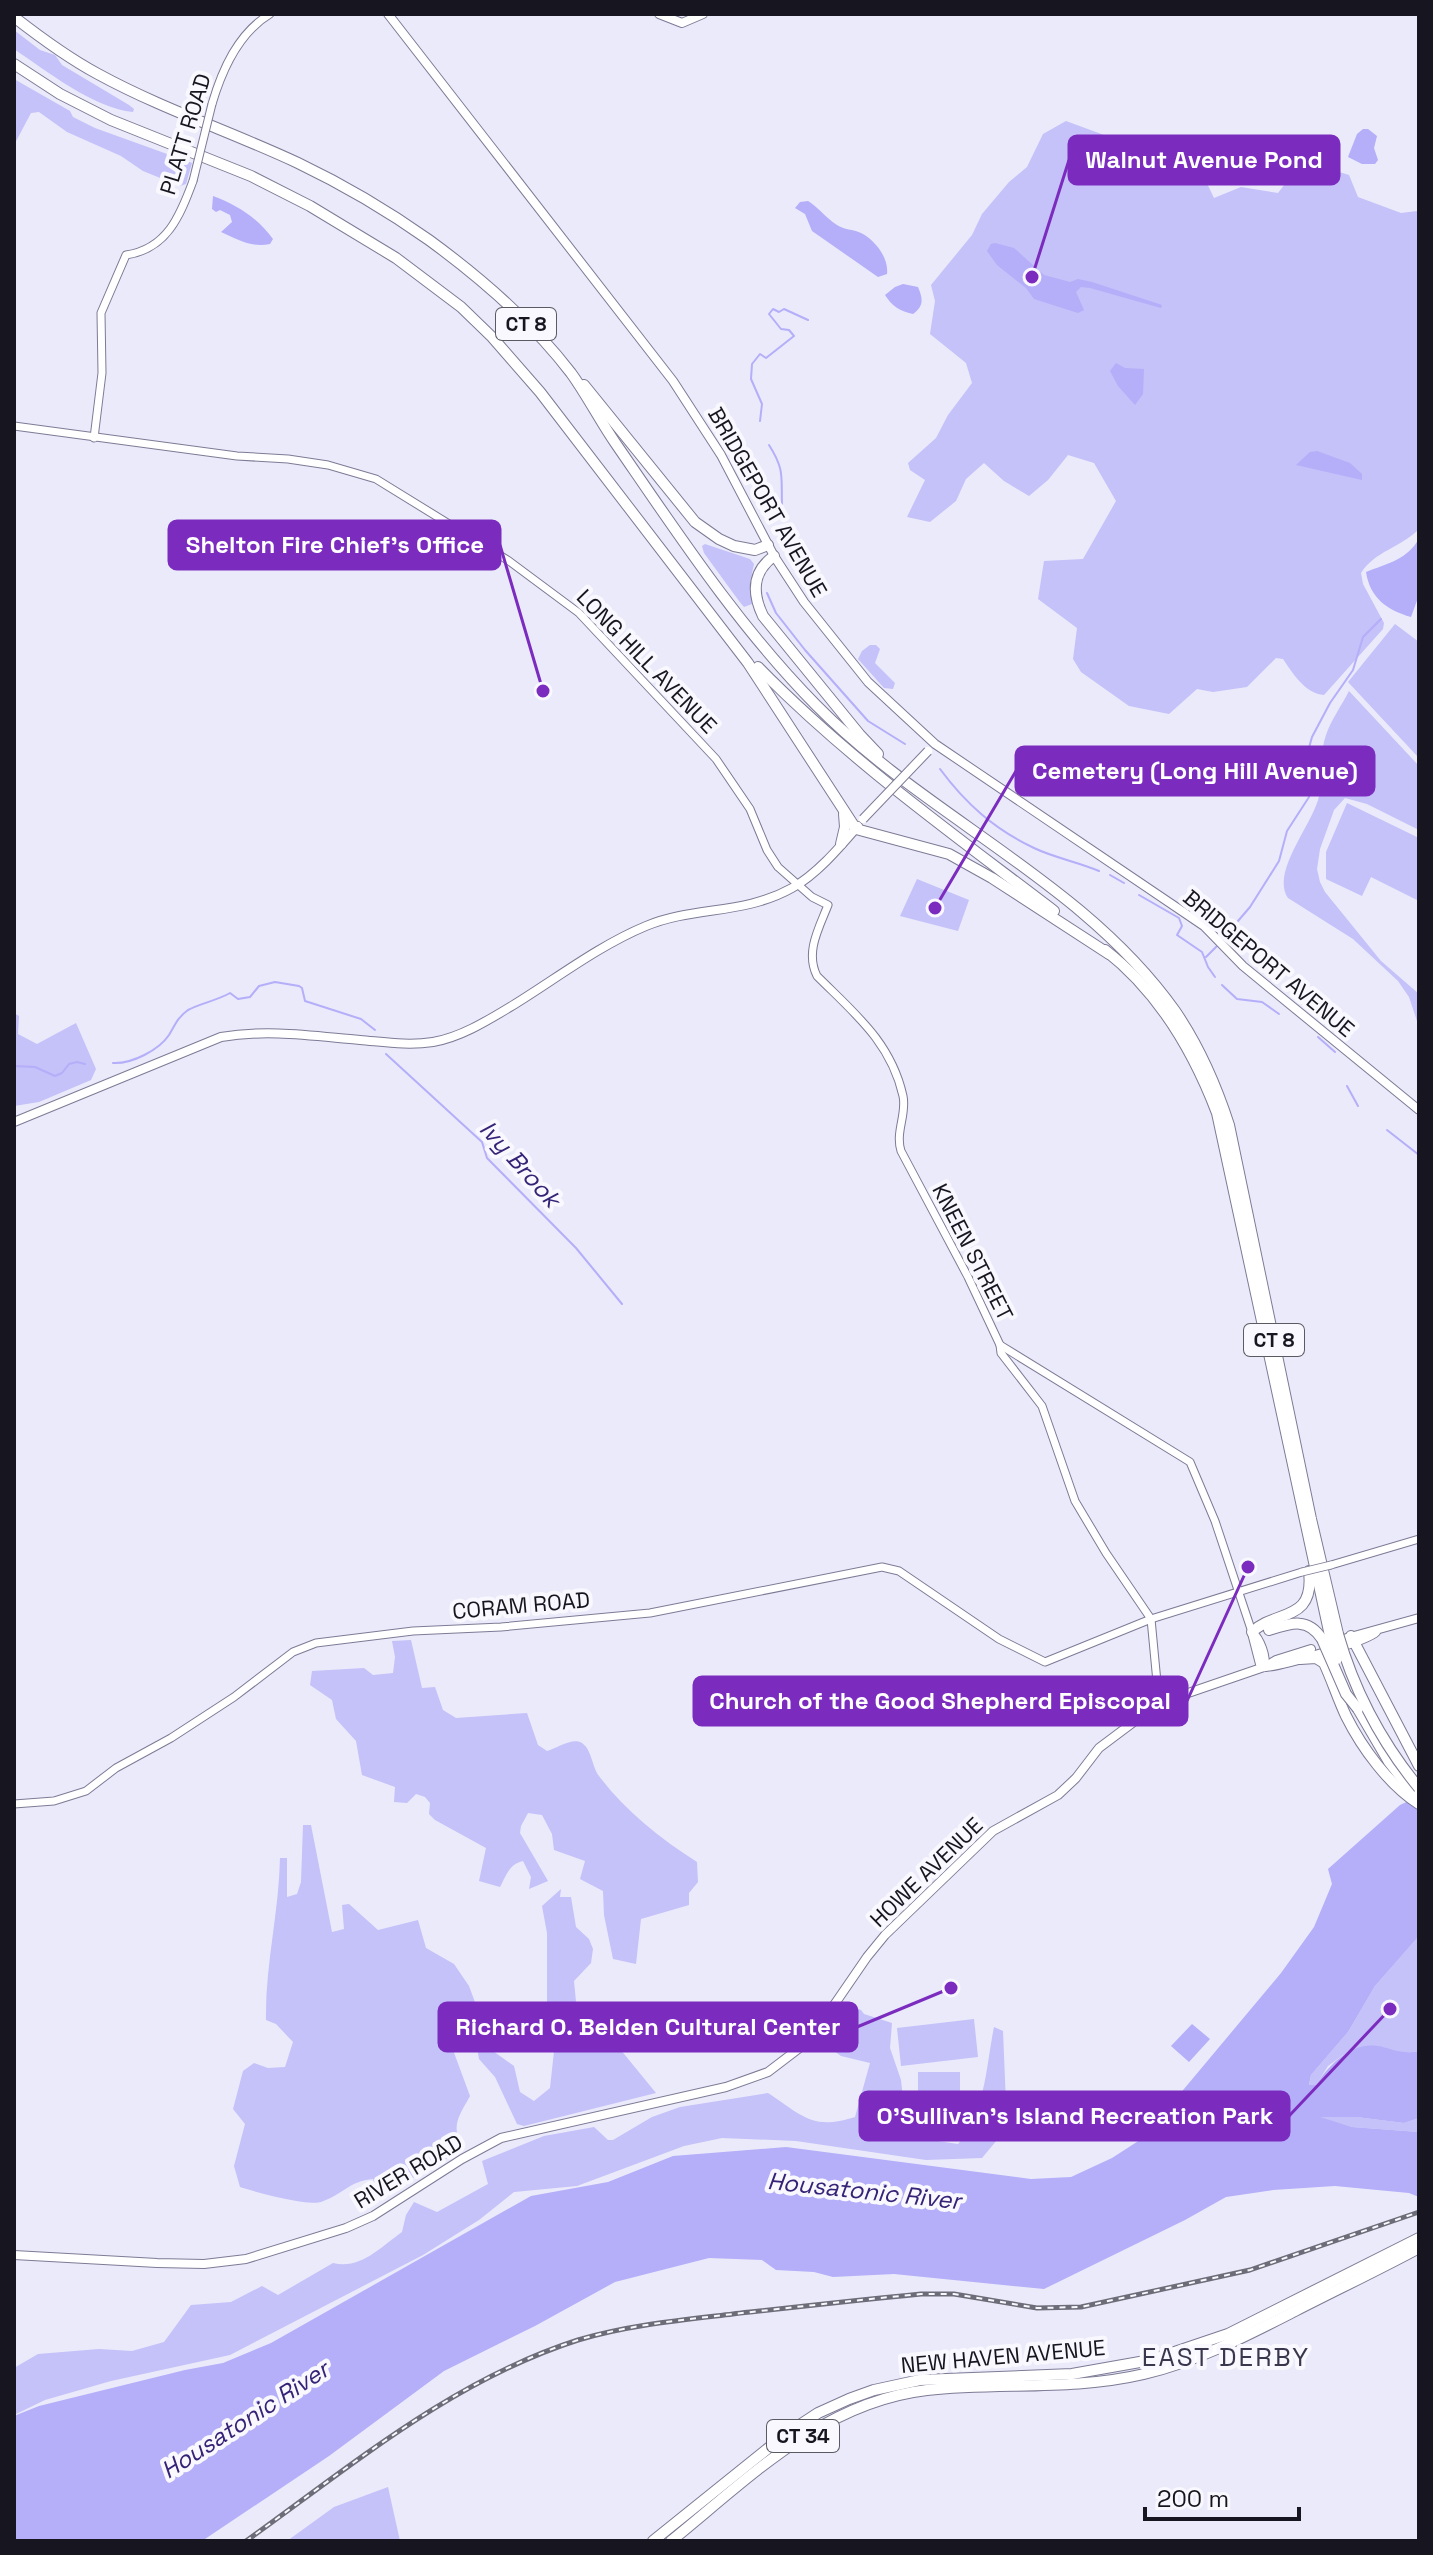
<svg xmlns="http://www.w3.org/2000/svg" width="1433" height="2555" viewBox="0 0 1433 2555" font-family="'Space Grotesk',sans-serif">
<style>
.green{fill:#c5c1f9}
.water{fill:#b5aef9}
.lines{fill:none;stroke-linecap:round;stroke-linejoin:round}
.stream{stroke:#b5aef9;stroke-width:2}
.minor-casing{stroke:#7d7b95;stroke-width:9}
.major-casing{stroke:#7d7b95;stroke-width:10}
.highway-casing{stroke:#7d7b95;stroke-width:12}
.minor{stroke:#fff;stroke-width:7}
.major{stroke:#fff;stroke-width:8}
.highway{stroke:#fff;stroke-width:10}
.rail-casing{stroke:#6d6d79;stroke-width:5}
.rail{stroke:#f8f8fe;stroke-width:2;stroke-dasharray:6;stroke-linecap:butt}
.minor-bridge-casing{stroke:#7d7b95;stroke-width:9;stroke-linecap:butt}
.major-bridge-casing{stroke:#7d7b95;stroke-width:10;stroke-linecap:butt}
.highway-bridge-casing{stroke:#7d7b95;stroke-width:12;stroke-linecap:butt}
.minor-bridge{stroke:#fff;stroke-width:7}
.major-bridge{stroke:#fff;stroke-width:8}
.highway-bridge{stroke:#fff;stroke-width:10}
.labels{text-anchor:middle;stroke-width:8;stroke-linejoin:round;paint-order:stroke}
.shield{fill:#f8f8fe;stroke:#5a5a63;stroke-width:2}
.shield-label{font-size:20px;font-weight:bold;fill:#171620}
.street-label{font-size:22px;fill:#171620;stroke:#f8f8fe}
.water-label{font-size:24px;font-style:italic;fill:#362276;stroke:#f8f8fe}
.quarter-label{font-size:26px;letter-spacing:2px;fill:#39374d;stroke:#f8f8fe}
.leader{fill:none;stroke:#7b2cbf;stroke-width:3}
.callout-dot{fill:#7b2cbf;stroke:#f8f8fe;stroke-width:3}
.callout{fill:#7b2cbf;stroke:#7b2cbf;stroke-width:3}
.callout-label{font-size:24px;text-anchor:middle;font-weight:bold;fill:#fff}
</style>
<rect width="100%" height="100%" fill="#eaeafb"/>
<g class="green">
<path d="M14,30L40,50L55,55L62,65L129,105L134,109L133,112C95,109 45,70 14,49Z"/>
<path d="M14,79L70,111L73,117L95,128L192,163L186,184L180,186L143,171L121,156L67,132L39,112L31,113L14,145Z"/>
<path d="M1066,121L1123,142L1143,174L1174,163L1202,173L1214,198L1241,187L1278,193L1291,176L1326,168L1349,175L1358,197L1401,213L1417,211L1419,213V529C1400,548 1375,551 1361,573L1363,584L1384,623L1383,629L1324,695C1306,694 1293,674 1283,659L1276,658L1247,687L1213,692L1197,689L1169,714L1129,706L1081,672L1073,659L1077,628L1038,599L1044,561L1083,559L1116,501L1094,463L1068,455L1048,480L1029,496L1004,481L984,463L966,479L956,501L930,522L907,517L925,480L910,470L908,463L936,438L948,415L972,383L966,363L930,334L935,301L931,285L972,235L982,214L1009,182L1027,167L1043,134Z"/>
<path d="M705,544L750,559L754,564L750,582L752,604L744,607L739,601L704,553L702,546Z"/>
<path d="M1395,624L1419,642V758L1348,682Z"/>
<path d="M870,645H876L880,649L875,663L895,683L893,689L884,688L858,659L862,651Z"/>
<path d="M1349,691L1419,766V830L1367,804L1345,798L1334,810L1320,849L1317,869L1320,882L1325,892L1381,961L1419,994V1027L1409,997L1398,981L1353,939L1288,898C1270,872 1314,823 1319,796C1323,776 1319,754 1326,735C1331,720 1342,705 1349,691Z"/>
<path d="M1347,803L1419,838V901L1371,877L1362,896L1326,879V852Z"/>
<path d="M917,879L969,900L958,931L900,916Z"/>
<path d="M14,1013L19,1016L18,1034L37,1044L76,1023L96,1069L91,1080L39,1102L14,1106Z"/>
<path d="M411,1640L422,1688L435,1687L443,1710L456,1718L527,1713L538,1745L547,1751C557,1748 573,1737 582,1743C592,1750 592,1767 599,1776C625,1811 661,1839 697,1862L698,1882L689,1893V1905L641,1919L636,1964L613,1959L604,1915L603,1891L580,1879L585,1861L554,1850L552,1834L542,1815L528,1813L521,1826L520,1833L548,1881L529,1889L531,1877L523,1861C509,1864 506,1876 500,1887L479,1881L486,1848L435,1820L429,1814L430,1803L425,1797L416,1794L407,1803L394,1802L395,1787L362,1775L356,1741L336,1719L332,1700L310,1685L312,1671L364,1668L373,1675L393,1673L395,1657L392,1641Z"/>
<path d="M303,1825H311L332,1932L344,1929L342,1905L349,1904L378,1930L418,1920L426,1948L454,1964L469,1986L493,2051L514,2066L520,2092L534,2101L550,2088L556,2033L547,2010V1933L542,1906L561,1889L560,1897H571L576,1927L589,1939L593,1949L591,1963L574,1981L578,2023L587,2031L608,2016L616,2018L623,2025L611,2038L656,2093L524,2126L517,2124L495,2077L479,2059L474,2032L459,2016L451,2019L453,2050L470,2096C461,2113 449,2127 463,2144L460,2151L380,2197L373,2179C349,2181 342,2195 321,2202C308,2206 255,2192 240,2187L234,2166L245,2124L233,2109L243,2071L254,2063L268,2068L285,2067L293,2042L276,2024L266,2020C265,1966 279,1913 280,1858H287V1897L297,1894L301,1882Z"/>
<path d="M1419,1936V2051L1399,2054L1383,2047L1343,2055L1328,2066L1316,2085L1309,2086L1311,2075L1348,2032L1375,1986Z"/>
<path d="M848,2004L861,2010L864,2014L892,2023L890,2048L901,2080L906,2127L917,2138L958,2144C985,2114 986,2067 994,2027L1003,2031L1007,2128L982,2158L926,2160L796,2141L722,2138L684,2146L577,2186L514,2192L479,2220L423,2255L230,2355L111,2381L45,2400L14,2415V2368L38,2354L99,2349L132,2351L164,2342L191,2305L231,2302L262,2286L278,2295L333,2263C360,2270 381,2247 402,2232L406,2215L414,2202L437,2212L488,2184L482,2161L544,2136L594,2127L608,2140H613L652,2117L680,2107L768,2093C802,2115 812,2131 855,2117L870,2063L841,2056L824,2044V2039Z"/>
<path d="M974,2019L978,2057L901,2066L897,2028Z"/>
<path d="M918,2072H960V2128L918,2129Z"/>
<path d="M1316,2117H1356L1404,2123L1419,2118V2132L1352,2127Z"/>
<path d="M388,2487L400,2541H287L334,2507Z"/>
</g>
<g class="water">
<path d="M1363,129H1368L1377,136L1374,148L1378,160L1375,164H1362L1348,157L1357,134Z"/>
<path d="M213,196C237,205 258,218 273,239L270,244C251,248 237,239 221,232L232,222L230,215L220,210L216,212L212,209Z"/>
<path d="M808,201C817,206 826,218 837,225C844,230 853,229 861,233C875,240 889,258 887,274L878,277L812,231L805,214L795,208L800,202Z"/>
<path d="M995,243L1014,248L1044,275L1070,282L1078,279L1092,282L1162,305L1161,308L1090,288L1081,287L1076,292L1084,310L1078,313L1034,299L1026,288L997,265L987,251L991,244Z"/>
<path d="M903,284L918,287C923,299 924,306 913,314C899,311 892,306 885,295L895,287Z"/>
<path d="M1116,363L1125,368L1144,369L1143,394L1135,405L1118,386L1110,371Z"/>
<path d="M1317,451L1350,463L1362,474V480L1296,465L1310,452Z"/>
<path d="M1419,538V595L1411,617C1387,610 1370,598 1366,572C1386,564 1409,559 1419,538Z"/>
<path d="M1419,1796V1936L1375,1986L1348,2032L1311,2075L1309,2085H1316C1330,2063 1354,2039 1383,2047C1397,2051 1403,2054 1419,2051V2118L1404,2123L1356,2117H1320L1352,2127L1419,2132V2197L1409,2193L1335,2186L1273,2190L1226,2197L1185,2220L1044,2289L894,2274L833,2277L814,2272L776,2270L762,2260L709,2258L615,2282L535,2326L444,2371L329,2456L202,2541H14V2416L39,2406L185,2370L223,2363L271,2343L531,2196L608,2182L673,2156L786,2147L1031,2179L1071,2177L1112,2158L1143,2138L1281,1973L1314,1927L1332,1884L1328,1869L1400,1805Z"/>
<path d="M1192,2024L1210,2039L1189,2062L1171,2046Z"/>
</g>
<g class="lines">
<g class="stream">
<path d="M760,421L762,404L751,379L752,364L760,354L766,358L794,336L789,330L781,329L769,314L773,309L779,312L784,309L808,320"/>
<path d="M769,445C785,470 781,477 782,505"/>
<path d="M767,593L776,613L805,650L868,721L905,744"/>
<path d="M940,769C966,804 994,829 1034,848C1055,858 1078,862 1099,871"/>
<path d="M1110,875L1124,883"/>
<path d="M1139,895L1179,918L1182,926L1177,935L1202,952L1208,967L1215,977"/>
<path d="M1226,935L1250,907L1279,861L1287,831L1309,797L1311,776L1305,762L1312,737L1330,703L1353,670L1363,637L1381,619"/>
<path d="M1206,957L1217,946"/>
<path d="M1222,985L1237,999L1262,1002L1279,1014"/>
<path d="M1318,1037L1335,1052"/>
<path d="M386,1054L482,1142L487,1158L576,1248L622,1304"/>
<path d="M113,1063C132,1064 159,1050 169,1035C175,1025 178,1017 188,1010C199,1004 218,1000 230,993L238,999L250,997L259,986L275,982L299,986L302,988L305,1001L361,1019L375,1030"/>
<path d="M14,1066L35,1067L55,1076L62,1073L69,1064L77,1062L85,1064"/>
<path d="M1347,1086L1358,1106"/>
<path d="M1387,1130L1419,1155"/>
</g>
<defs>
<g id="minor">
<path d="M212,104C222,70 238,33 270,14"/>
<path d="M14,426L237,456L288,459L328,465L376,479L509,561L579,613L716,759L750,809L767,850L778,867L812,897L828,905C819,928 805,952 817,976C854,1013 891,1042 903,1096C907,1114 895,1132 901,1151L968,1277L1000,1345L1190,1462L1215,1521L1252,1632"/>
<path d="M94,438L102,373L101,313L126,255C167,249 180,216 193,181"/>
<path d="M1000,1345L1001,1353L1042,1406L1075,1501L1106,1553L1151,1619L1159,1703"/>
<path d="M1331,1565L1419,1539"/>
<path d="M14,1804L54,1801L86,1791L116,1768L171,1738L234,1697L293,1652L316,1643L413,1631L501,1627L650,1613L882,1567L899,1571L999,1639L1045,1662L1151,1619L1302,1572"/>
</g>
<g id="major">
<path d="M388,14L673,381L721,455L774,556L804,602L868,682L935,744L1204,926L1243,966L1419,1110"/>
<path d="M659,14L682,23L703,14"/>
<path d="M14,1122L221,1037C268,1029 313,1036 360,1040C384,1042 408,1046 433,1042C462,1037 490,1019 515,1004C557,978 600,945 646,926C694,906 744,915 792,888C817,874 839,848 858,826"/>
<path d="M1252,1632C1260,1639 1267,1657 1264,1667"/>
<path d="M1252,1633L1260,1664L1264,1667"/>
<path d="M1336,1641L1419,1618"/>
<path d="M1265,1667L1276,1660L1311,1649"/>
<path d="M14,2255L157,2263L204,2264L246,2259L346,2228L373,2216L462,2159L501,2138L726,2087L768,2072L810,2040L867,1957L885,1935L993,1831L1058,1795L1076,1778L1099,1748L1159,1703L1264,1667C1279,1667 1368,1641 1376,1632"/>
</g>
<g id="highway">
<path d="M14,17C41,38 68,58 98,74C162,109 232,132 298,163C344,185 388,211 429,240C481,278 532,322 571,373C587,395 600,421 616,444C678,534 739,627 816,705C926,817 1083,881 1175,1011C1199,1046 1216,1085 1229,1125L1311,1519L1338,1634"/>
<path d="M14,64L60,94L111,120L251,176L310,206L396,258L461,307L492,337L540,392L748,663L856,829L949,854L992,878L1109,954"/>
<path d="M584,385L695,522L719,539L734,546L755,550L768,545"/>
<path d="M774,556C752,572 752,593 763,616L860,735L878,754"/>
<path d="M758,667C848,759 952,833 1054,911"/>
<path d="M841,844L845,827L844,814"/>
<path d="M1105,950C1159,992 1193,1050 1217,1113L1330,1636"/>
<path d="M1269,1630C1291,1623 1308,1617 1322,1639"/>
<path d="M1252,1632C1276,1609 1315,1623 1309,1571"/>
<path d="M1351,1636L1419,1766"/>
<path d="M1300,1659L1316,1658L1324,1663C1332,1680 1338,1699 1346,1716C1362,1748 1389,1785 1419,1804"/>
<path d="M1358,1709L1389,1762L1419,1800"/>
<path d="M653,2541L786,2434L818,2413L849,2399L874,2390L920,2380L1072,2374L1151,2360L1228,2334L1419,2238"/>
<path d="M671,2541C749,2478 823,2402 927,2390C1000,2382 1072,2391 1144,2374C1198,2361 1246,2336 1295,2311C1336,2290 1378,2270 1419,2248"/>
</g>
</defs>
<use href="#minor" class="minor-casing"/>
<use href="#major" class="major-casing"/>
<use href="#highway" class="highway-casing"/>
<use href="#minor" class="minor"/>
<use href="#major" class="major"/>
<use href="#highway" class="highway"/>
<defs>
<path id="rail" d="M246,2541C351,2466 453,2380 578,2340C628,2325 682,2320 733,2314C796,2307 858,2300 921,2294H954L1037,2308L1081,2307L1250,2270L1419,2212"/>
</defs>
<use href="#rail" class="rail-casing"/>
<use href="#rail" class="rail"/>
<defs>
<g id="minor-bridge">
<path d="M193,181L212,104"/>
<path d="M1302,1572L1331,1565"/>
</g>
<path id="major-bridge" d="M863,819L928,751"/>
<g id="highway-bridge">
<path d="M1338,1634C1354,1690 1382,1743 1419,1788"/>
<path d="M1330,1636L1337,1659"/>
<path d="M1322,1639L1346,1694L1358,1709"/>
</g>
</defs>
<use href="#minor-bridge" class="minor-bridge-casing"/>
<use href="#major-bridge" class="major-bridge-casing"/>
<use href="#highway-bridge" class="highway-bridge-casing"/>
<use href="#minor-bridge" class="minor-bridge"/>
<use href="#major-bridge" class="major-bridge"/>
<use href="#highway-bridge" class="highway-bridge"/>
</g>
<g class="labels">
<g class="shield">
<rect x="496" y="308" width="60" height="32" rx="6"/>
<rect x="1244" y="1324" width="60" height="32" rx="6"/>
<rect x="767" y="2420" width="72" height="32" rx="6"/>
</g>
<g class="shield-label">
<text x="526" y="331">CT 8</text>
<text x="1274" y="1347">CT 8</text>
<text x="803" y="2443">CT 34</text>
</g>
<g class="street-label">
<text transform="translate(185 134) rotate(-73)" y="8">PLATT ROAD</text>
<text transform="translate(768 502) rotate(60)" y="8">BRIDGEPORT AVENUE</text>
<text transform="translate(647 661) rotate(46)" y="8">LONG HILL AVENUE</text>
<text transform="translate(1269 963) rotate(40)" y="8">BRIDGEPORT AVENUE</text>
<text transform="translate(973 1252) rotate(63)" y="8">KNEEN STREET</text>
<text transform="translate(521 1605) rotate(-5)" y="8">CORAM ROAD</text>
<text transform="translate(926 1872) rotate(-44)" y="8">HOWE AVENUE</text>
<text transform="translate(408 2171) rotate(-31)" y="8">RIVER ROAD</text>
<text transform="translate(1003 2356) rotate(-5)" y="8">NEW HAVEN AVENUE</text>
</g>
<g class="water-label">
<text transform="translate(520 1164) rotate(48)" y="8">Ivy Brook</text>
<text transform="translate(864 2191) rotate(6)" y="8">Housatonic River</text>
<text transform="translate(245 2420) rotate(-33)" y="8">Housatonic River</text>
</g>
<g class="quarter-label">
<text x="1226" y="2366">EAST DERBY</text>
</g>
</g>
<path class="leader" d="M1032 277L1069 160M543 691L500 545M935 908L1016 771M1248 1567L1187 1701M951 1988L857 2027M1390 2009L1289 2116"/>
<g class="callout-dot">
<circle cx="1032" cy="277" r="8"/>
<circle cx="543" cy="691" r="8"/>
<circle cx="935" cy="908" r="8"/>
<circle cx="1248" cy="1567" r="8"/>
<circle cx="951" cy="1988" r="8"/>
<circle cx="1390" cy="2009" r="8"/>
</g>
<g class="callout">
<rect x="1069" y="136" width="270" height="48" rx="8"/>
<rect x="169" y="521" width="331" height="48" rx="8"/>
<rect x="1016" y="747" width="358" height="48" rx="8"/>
<rect x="694" y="1677" width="493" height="48" rx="8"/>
<rect x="439" y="2003" width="418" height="48" rx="8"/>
<rect x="860" y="2092" width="429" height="48" rx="8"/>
</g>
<g class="callout-label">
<text x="1204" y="168">Walnut Avenue Pond</text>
<text x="335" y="553">Shelton Fire Chief's Office</text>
<text x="1195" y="779">Cemetery (Long Hill Avenue)</text>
<text x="940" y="1709">Church of the Good Shepherd Episcopal</text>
<text x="648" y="2035">Richard O. Belden Cultural Center</text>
<text x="1075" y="2124">O'Sullivan's Island Recreation Park</text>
</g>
<rect width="1433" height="2555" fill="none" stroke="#171620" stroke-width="32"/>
<path d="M1145 2507v12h154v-12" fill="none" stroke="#171620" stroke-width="4"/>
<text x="1157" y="2507" font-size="24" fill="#171620" stroke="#f8f8fe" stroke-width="6" paint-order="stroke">200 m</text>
</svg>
